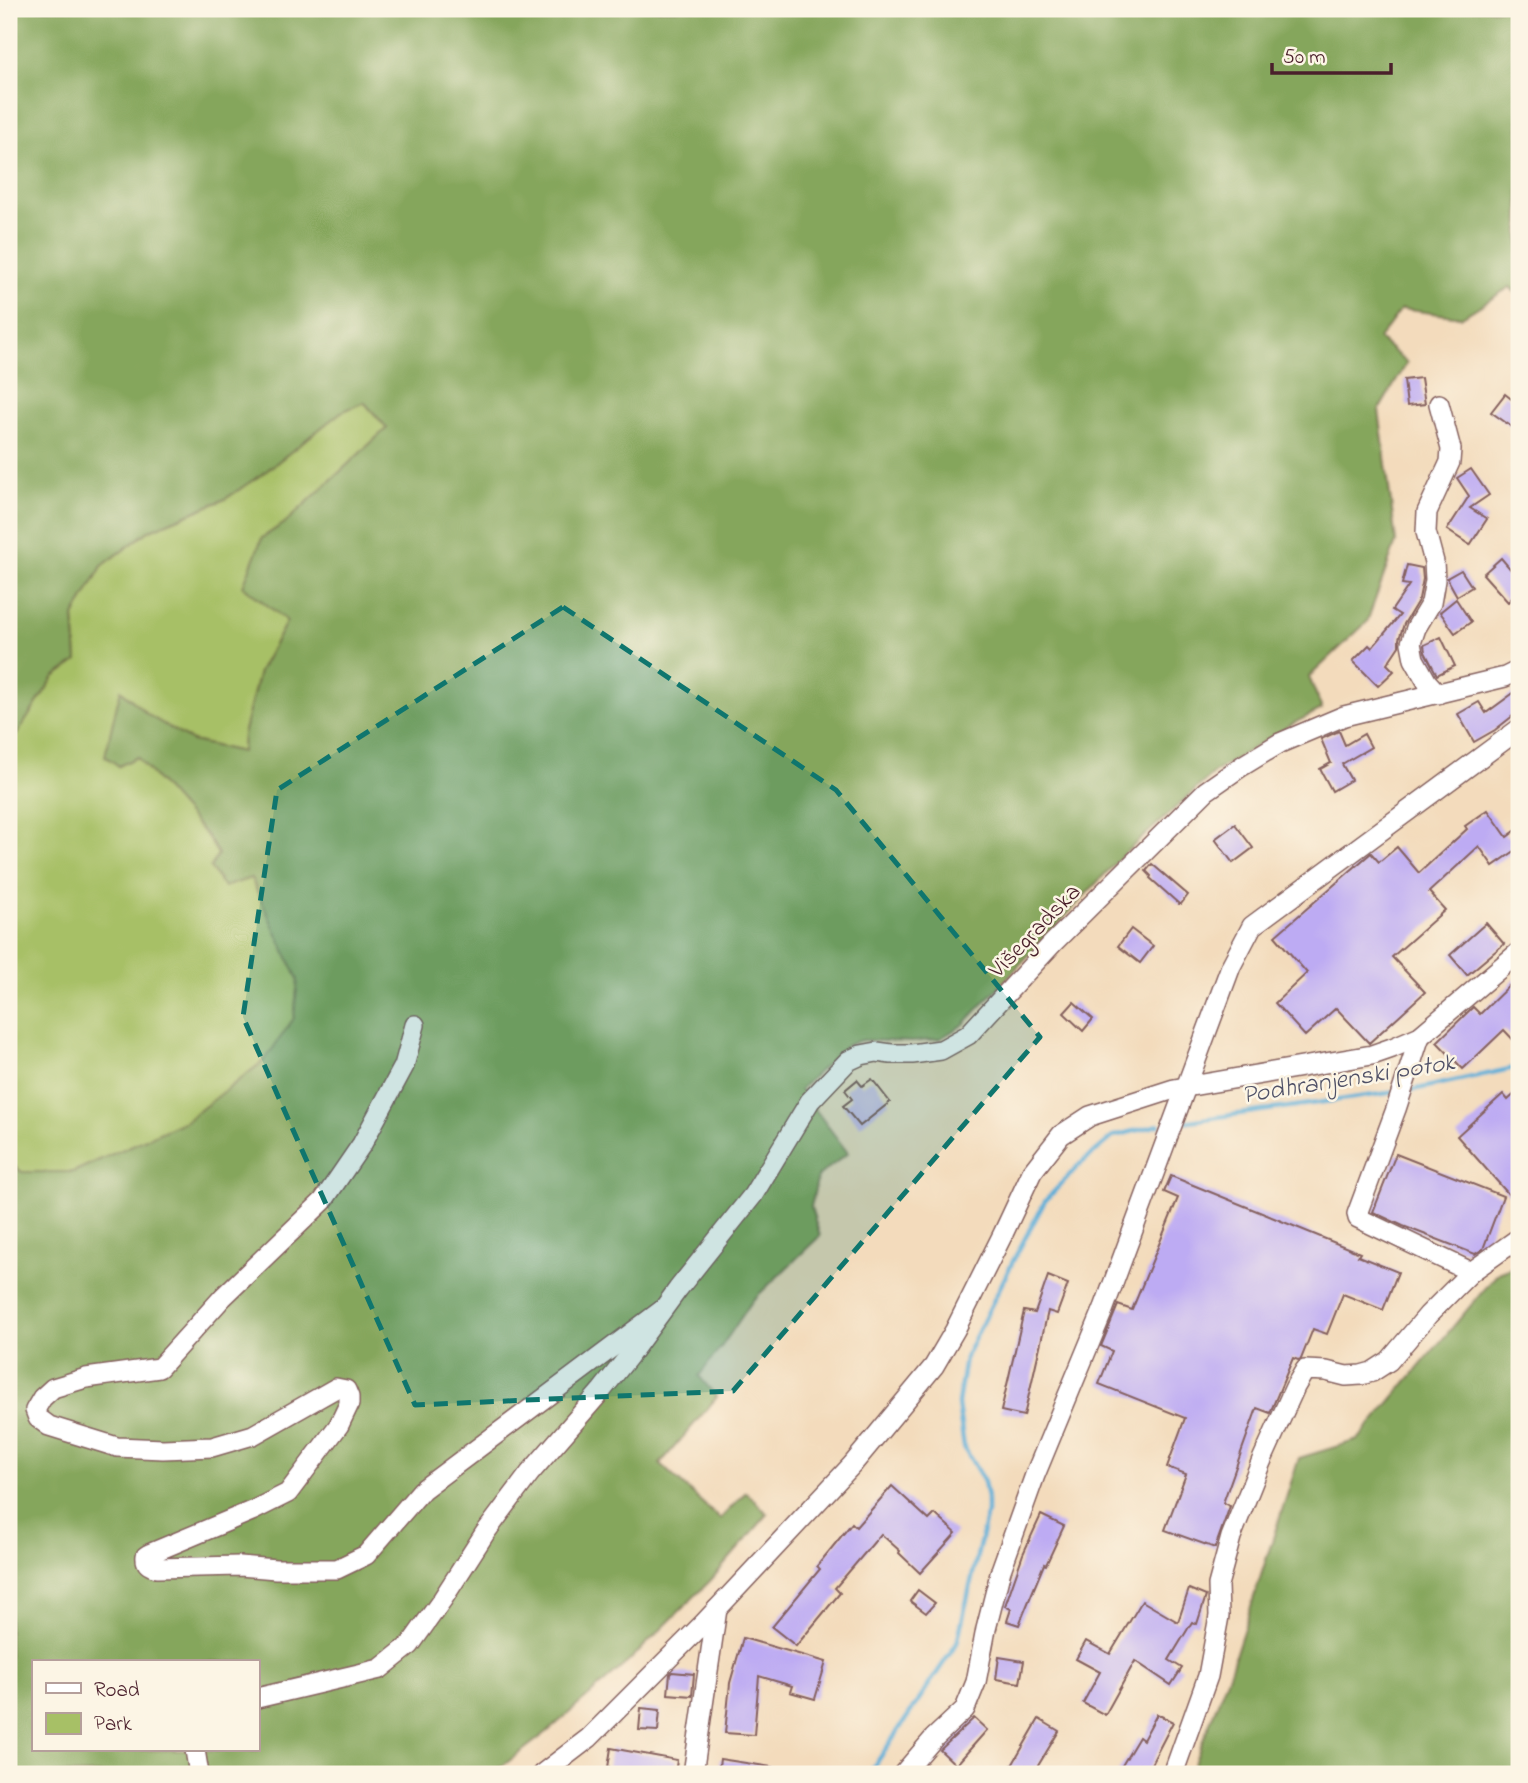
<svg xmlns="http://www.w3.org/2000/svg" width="1528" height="1783" viewBox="0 0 1528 1783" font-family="'Indie Flower',sans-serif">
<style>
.green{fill:#a7c066;stroke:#787048;stroke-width:2}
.forest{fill:#85a65b;stroke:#686243;stroke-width:2;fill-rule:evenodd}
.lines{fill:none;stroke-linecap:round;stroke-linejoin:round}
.stream{stroke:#5cadd7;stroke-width:4.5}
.building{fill:#bdabf3}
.minor-casing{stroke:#85615e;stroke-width:22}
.minor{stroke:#fff;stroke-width:19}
.marked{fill:#0f766e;fill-opacity:0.2;stroke:#0f766e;stroke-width:5;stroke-dasharray:14 9;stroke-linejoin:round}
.labels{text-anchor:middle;stroke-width:5;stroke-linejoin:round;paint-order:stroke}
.street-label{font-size:24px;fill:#4a1f2b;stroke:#fcf5e5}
.water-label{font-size:26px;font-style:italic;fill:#505167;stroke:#fcf5e5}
</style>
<rect width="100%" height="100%" fill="#fcf5e5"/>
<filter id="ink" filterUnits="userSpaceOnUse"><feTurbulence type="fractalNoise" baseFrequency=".0143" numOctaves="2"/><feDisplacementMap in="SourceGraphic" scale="14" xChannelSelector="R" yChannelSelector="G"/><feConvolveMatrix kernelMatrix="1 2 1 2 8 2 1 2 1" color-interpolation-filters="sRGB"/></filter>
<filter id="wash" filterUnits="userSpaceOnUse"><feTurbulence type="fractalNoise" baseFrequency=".00686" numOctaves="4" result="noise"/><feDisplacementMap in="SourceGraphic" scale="28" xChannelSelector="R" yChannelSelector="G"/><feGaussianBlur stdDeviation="1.57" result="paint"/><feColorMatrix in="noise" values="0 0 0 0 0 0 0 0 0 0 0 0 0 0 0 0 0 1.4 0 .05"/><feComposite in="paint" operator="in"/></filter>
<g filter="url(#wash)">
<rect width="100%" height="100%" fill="#f3dbbc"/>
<path class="green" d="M364,402L387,428L286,522L262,538L287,621L259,672L243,735L242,752L192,741L148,715L122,691L119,766L137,756L207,836L219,854L251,878L298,979L294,1018L265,1060L186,1121L73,1172H22L9,1162V739L15,737L54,677L77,661L74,616L102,566L150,530L225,499L265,472L341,412Z"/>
<g class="forest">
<path d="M9,9H1519V296L1510,287L1462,317L1401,309L1379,339L1407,363L1379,410L1396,542L1367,622L1309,677L1322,709L1292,724L1216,771L1122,856L963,1025L939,1039L913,1042L862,1040L847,1045L800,1089L848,1153L818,1176L811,1207L820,1236L753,1300L722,1346L699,1376L717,1397L660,1464L720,1519L746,1492L768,1514L711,1580L629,1661L547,1732L492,1774H9V1162L22,1172H73L186,1121L265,1060L294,1018L298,979L251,878L224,887L210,868L218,854L207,836L137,757L119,766L105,756L116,708L121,690L148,715L192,741L242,752L243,735L259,672L287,621L243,586L262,538L286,522L387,428L364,402L341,412L265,472L225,499L150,530L102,566L74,616L77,661L54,677L15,737L9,739ZM33,1662H257V1750H33Z"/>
<path d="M1519,1265V1774H1190L1230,1671L1299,1458L1358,1440L1498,1273Z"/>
</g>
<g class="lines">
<g class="stream">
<path d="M1408,1091L1519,1067"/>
<path d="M1182,1122L1396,1092"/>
<path d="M869,1774L957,1643L987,1513V1498L984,1482L964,1447L958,1404L965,1358L1015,1257L1045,1201L1078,1166L1114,1136L1159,1125"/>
</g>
</g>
<g id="blocks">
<g class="building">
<path d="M1421,378L1425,404L1407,406L1404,380Z"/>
<path d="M1505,394L1519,405V418L1512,427L1491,412Z"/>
<path d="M1471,469L1489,495L1470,508L1487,519L1470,545L1447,530L1469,496L1457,478Z"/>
<path d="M1501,558L1519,579V591L1508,602L1483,574Z"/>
<path d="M1407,565L1422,568L1423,579L1419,599L1404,624L1399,639V646L1387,664L1394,671L1378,686L1353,661L1369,645L1372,648L1400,615L1392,610L1409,585L1402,584Z"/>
<path d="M1461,570L1472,587L1457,596L1447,578Z"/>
<path d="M1456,599L1471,622L1455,633L1440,612Z"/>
<path d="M1441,637L1455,666L1437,675L1425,652L1424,645Z"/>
<path d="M1519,689V711L1495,730L1474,742L1458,714L1479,702L1486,713Z"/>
<path d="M1339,731L1345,745L1364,734L1371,747L1342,764L1351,780L1332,791L1320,769L1331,763L1321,739Z"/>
<path d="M1488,810L1507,837L1519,828V848L1493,866L1479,846L1429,892L1445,910L1392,957L1425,992L1369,1043L1336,1008L1305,1036L1275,1003L1307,973L1275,936L1371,853L1379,862L1397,847L1419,873L1467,829L1465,826Z"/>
<path d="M1235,824L1253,848L1233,863L1215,839Z"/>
<path d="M1152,864L1188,895L1181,904H1179L1150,878L1151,876L1146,871Z"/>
<path d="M1486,923L1504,944L1467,975L1450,955Z"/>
<path d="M1131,929L1153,946L1140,963L1118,946Z"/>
<path d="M1519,976V1046L1504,1030L1463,1069L1437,1042L1473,1007L1480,1014Z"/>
<path d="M1074,1002L1093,1019L1083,1031L1064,1013Z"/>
<path d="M872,1079L890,1102L860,1126L843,1106L852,1099L845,1090L857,1080L862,1086Z"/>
<path d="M1519,1090V1206L1457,1136L1503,1094L1508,1100Z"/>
<path d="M1396,1154L1503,1196L1483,1249L1475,1254L1403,1226L1373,1212Z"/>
<path d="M1171,1176L1360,1253L1358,1256L1398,1272L1383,1310L1343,1294L1327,1334L1313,1329L1301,1359L1298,1360L1293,1358L1270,1413L1257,1408L1223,1503L1230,1506L1215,1548L1165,1530L1186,1474L1167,1467L1185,1418L1099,1384L1112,1351L1101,1346L1118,1305L1132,1310L1178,1198L1164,1192Z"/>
<path d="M1048,1276L1068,1284L1057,1314L1048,1311L1024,1416L1001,1411L1024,1311L1035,1313Z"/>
<path d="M892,1486L929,1520L935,1514L956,1533L920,1573L899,1553L900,1551L881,1534L835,1588L840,1593L796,1646L772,1627L820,1569L817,1566L852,1523L856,1527Z"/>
<path d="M1041,1515L1064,1526L1046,1565L1044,1564L1019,1625L1007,1621L1011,1609L1005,1606L1023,1554Z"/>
<path d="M1189,1589L1206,1596L1197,1624L1192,1622L1169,1660L1182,1668L1171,1685L1135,1661L1105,1715L1083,1703L1100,1672L1076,1659L1086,1641L1110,1654L1142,1601L1178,1622Z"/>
<path d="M918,1590L935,1603L926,1613L910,1601Z"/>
<path d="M743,1638L826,1662L815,1699L790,1692L792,1686L759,1676L754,1735L725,1733L730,1683Z"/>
<path d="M999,1657L1024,1661L1020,1683L996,1679Z"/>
<path d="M672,1672L694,1674L692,1696L668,1694L670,1674Z"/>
<path d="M641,1708L660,1710L658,1731L639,1730Z"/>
<path d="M1157,1714L1173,1722L1146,1774H1117L1139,1737L1143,1740Z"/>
<path d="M974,1718L987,1730L956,1765L940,1750Z"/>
<path d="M1039,1719L1059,1731L1033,1774H1007Z"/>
<path d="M611,1748L677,1760L675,1774H607Z"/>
<path d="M720,1759L772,1767V1774H718Z"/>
</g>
</g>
</g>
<g filter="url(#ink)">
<use href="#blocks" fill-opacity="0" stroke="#85615e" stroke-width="2"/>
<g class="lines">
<defs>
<g id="minor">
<path d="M1438,694L1427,682L1414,659L1411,643L1416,628L1431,603L1435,580L1434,562L1426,532L1427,512L1450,462L1451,449L1439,404"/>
<path d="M415,1025L404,1066L362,1144L323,1201L223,1297L159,1368L86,1378L53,1388L42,1398L35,1410L38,1418L49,1426L117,1447L163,1449L212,1447L253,1435L336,1388L346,1390L349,1397V1404L339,1425L288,1493L254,1510L149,1554L146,1556C145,1565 151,1566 157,1568L240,1566L276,1569H337L366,1555L422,1490L662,1310"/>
<path d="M1420,1036L1396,1109L1357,1214L1358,1218L1471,1272L1519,1238"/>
<path d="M257,1698L380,1669L410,1645L442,1600L485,1533L530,1473L602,1390L629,1356L678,1289L753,1195L810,1101L848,1061L861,1055L877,1052L891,1054H912L941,1050L968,1035L1053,943L1206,791L1242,766L1280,743L1344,716L1505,677L1519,670"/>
<path d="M195,1750L199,1774"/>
<path d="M542,1774L589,1738L703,1624L852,1465L934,1366L955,1330L1003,1234L1032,1172L1061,1135L1090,1116L1174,1089L1372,1055L1392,1048L1420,1036L1519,952"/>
<path d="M693,1774L717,1609"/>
<path d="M903,1774L934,1738L965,1709L976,1682L986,1629L1001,1570L1035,1475L1104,1308L1231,966L1252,926L1519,729"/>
<path d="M1173,1774L1208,1676L1219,1616L1218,1585L1231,1537L1261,1462L1295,1387L1305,1370L1326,1371L1346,1376L1361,1375L1372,1372L1389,1361L1428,1315L1471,1272"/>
</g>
</defs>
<use href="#minor" class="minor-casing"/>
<use href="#minor" class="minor"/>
</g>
</g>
<path class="marked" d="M563,607L836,790L1040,1037L733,1391L415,1405L243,1017L277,790Z"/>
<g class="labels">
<g class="street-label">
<text transform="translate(1034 930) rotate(-46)" y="8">Višegradska</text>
</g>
<g class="water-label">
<text transform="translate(1348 1077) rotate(-9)" y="9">Podhranjenski potok</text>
</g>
</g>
<rect width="1528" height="1783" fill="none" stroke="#fcf5e5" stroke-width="35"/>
<rect x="32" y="1660" width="228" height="91" fill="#fcf5e5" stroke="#b59f9b" stroke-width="2"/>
<rect x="46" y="1683" width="35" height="10" fill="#ffffff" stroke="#b59f9b" stroke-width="2"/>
<text x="94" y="1696" font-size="21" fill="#4a1f2b">Road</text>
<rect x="46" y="1713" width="35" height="21" fill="#a7c066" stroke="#b59f9b" stroke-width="2"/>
<text x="94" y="1730" font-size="21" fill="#4a1f2b">Park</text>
<path d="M1272 63v10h119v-10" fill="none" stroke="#4a1f2b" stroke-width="3.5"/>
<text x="1283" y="63" font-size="21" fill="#4a1f2b" stroke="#fcf5e5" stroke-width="5" paint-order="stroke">50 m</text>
</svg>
